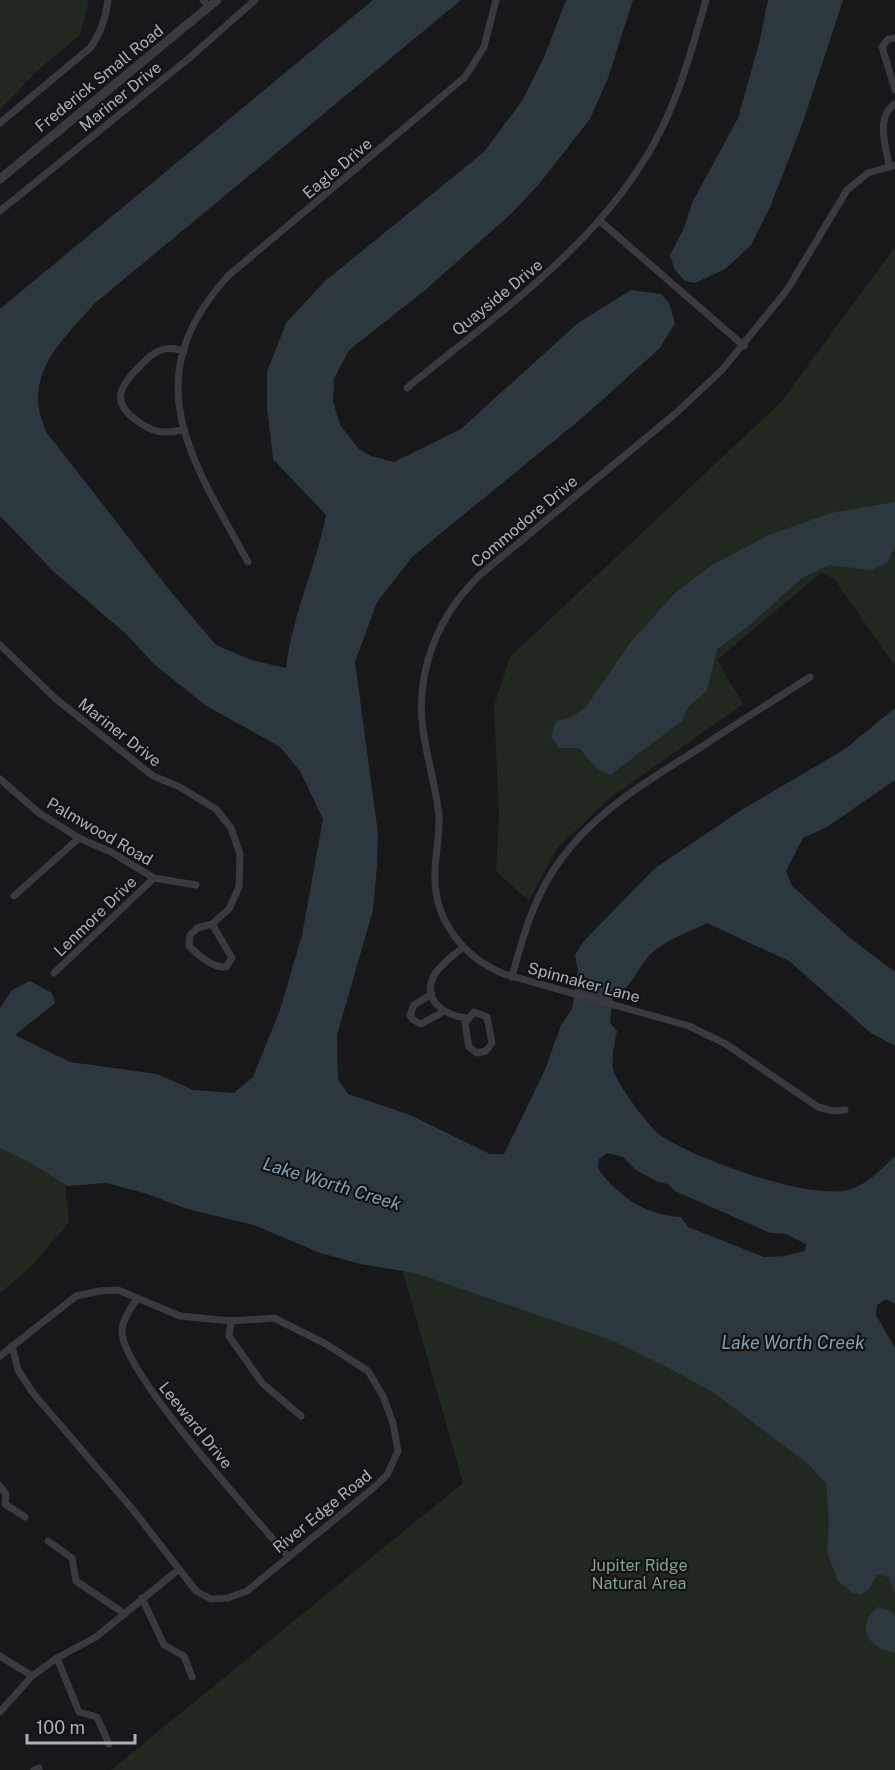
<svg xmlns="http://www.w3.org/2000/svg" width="895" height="1770" viewBox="0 0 895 1770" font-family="'Public Sans',sans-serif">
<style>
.green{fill:#202820}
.water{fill:#2d383e;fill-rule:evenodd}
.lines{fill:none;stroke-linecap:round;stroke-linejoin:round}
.minor{stroke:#393a3f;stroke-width:7}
.tertiary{stroke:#393a3f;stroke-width:9}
.labels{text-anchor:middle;stroke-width:4.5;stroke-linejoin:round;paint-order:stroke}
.street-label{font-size:16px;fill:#aab0ba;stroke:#131315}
.park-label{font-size:16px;fill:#81a581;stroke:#131315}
.water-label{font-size:18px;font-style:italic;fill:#81a0b5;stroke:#131315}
</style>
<rect width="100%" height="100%" fill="#18181a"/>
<g class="green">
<path d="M0,0H89L80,35L38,70L0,109Z"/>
<path d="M895,247V666L835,580L822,572L717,660L743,704L610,798L557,848L529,901L496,871L499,816L494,706L510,657L781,402Z"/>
<path d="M0,1145L64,1177L69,1222L31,1267L0,1293Z"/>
<path d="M401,1265L648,1350L801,1443L895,1548V1770H111L463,1483Z"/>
</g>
<g class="water">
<path d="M373,0H461L94,304C60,343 20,377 47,433L171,592L216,645L251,660L286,668C292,614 316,567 326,515L273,459L267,407V372L286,323L325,281L484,152L522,101L545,55L566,0H633L608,78L590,119L539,184L512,213L424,291L349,350L334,379L333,401L340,425L359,449L371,456L394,462L461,429L578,323L631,290L661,294L669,303L675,323L660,348L582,418L413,556L377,602L355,662L378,834L377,866L373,910L337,1035L338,1080L348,1094L410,1115L490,1154H504L545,1070L561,1025L572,1009L578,970L575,955L583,942L654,869L740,811L845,749L895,708V780L827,827L803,838L786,871L792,886L850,938L895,972V1046L871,1033L789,961L707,923C690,932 667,939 653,952C636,967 634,988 613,996L610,1023L617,1031C615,1042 610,1060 614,1072C618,1085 649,1127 660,1135C693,1158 808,1200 847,1190C868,1185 880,1170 895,1156V1304L886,1299L877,1305L876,1315L895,1348V1593L888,1577L877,1574L869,1589L861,1595L851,1592L838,1581L827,1552L829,1520L826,1483L808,1464L713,1392L663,1365L611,1340L415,1273L361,1264L320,1253L254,1225L187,1209L147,1194L107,1183L67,1186L31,1163L0,1148V1008L12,990L30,981L52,993L55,1003L15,1035L70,1062L157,1074L193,1090L234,1093L253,1077L280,1010L302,935L323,819L300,771L280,747L205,705L154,664L125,633L54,572L0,516V309ZM607,1153L623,1157L636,1170L658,1182L668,1184L675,1191L770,1233L786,1234L806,1244L805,1251L784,1256L764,1257L688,1227L681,1217C648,1216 616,1196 598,1168L599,1159Z"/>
<path d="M768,0H843L802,125L770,207L751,245L725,269L695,283L685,281L675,270L670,255L684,228L692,203L738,118L760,40Z"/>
<path d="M895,502V547L887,563L872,570L829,565L802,578L747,627L717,649L707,690L689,706L682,721L610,775L596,768L579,748H559L551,736L556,721L570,718L586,707L630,643L675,593L712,565L769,535L831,513Z"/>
<path d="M878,1607L891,1611L895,1617V1652C869,1651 854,1625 878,1607Z"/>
</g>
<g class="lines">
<g class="minor">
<path d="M203,0L209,7"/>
<path d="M895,38L888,39L882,47L895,90"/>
<path d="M0,123L90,48C101,33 106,18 108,0"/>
<path d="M889,165C886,146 875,117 895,104"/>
<path d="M0,211L188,59L255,0"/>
<path d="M600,221L744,346"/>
<path d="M407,388C499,312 603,243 659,134C681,91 693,45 706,0"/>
<path d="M182,430C164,434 154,433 139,422C110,403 119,387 139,367C146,360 152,353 161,350C169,347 176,349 184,351"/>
<path d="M248,562C192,460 133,379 229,275L465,77L484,47L496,0"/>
<path d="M0,645L56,699L153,776L178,786L216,809L231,828L240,854L239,887L229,909L212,924L197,928L190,935L189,946C198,955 212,968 226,967L232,958L212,924"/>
<path d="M0,779L39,813L79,838L111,852L154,878L196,885"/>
<path d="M14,896L79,838"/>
<path d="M463,947C454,955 442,963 435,974C420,999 444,1015 466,1018"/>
<path d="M54,973L154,878"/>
<path d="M512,977C522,940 532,903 553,871C587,817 642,784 695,751C733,726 771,702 810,677"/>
<path d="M432,994L414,1005L410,1015L412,1019L421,1024L443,1012"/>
<path d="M474,1012L487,1017L492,1043L486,1051L477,1053L469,1047L465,1023Z"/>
<path d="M845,1110L833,1111L818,1107L726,1044L689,1026L504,974C465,958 436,923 435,880C434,859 440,838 439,816C436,787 427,759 423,730C415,671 438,615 481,574L675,414L722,370L787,290L847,190L868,173L895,165"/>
<path d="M138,1298C131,1307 123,1318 122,1330C119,1369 257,1520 288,1556"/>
<path d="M231,1321L229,1336L262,1383L301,1416"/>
<path d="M0,1356L76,1296L100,1291L118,1290L180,1316L231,1321L274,1318L326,1344L368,1371L383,1396L393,1423L398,1451L387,1475L371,1490L247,1591L228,1598L211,1599L196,1591L134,1511L33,1393L18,1370L12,1346"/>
<path d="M0,1486L6,1494L5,1504L25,1517"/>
<path d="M48,1541L72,1558L76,1581L125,1614"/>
<path d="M142,1598L164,1645L184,1656L192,1677"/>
<path d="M0,1656L32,1676"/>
<path d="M57,1658L79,1712L97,1717L109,1744"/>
<path d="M0,1712L32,1676L57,1658L96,1637L178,1570"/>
<path d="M34,1770L39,1768"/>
</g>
<path class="tertiary" d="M0,179L217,0"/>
</g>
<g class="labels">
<g class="street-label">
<text transform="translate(99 78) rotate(-39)" y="6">Frederick Small Road</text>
<text transform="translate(120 96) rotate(-39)" y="6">Mariner Drive</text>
<text transform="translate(337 168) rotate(-40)" y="6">Eagle Drive</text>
<text transform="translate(497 297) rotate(-39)" y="6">Quayside Drive</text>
<text transform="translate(524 521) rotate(-40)" y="6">Commodore Drive</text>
<text transform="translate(120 732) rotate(38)" y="6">Mariner Drive</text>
<text transform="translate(100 831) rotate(30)" y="6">Palmwood Road</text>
<text transform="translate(95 916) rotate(-44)" y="6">Lenmore Drive</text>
<text transform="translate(584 982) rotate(15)" y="6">Spinnaker Lane</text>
<text transform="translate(196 1425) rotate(51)" y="6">Leeward Drive</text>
<text transform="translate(322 1511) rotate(-39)" y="6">River Edge Road</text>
</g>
<g class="park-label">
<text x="639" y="1571">Jupiter Ridge<tspan x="639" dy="18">Natural Area</tspan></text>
</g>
<g class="water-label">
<text transform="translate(332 1184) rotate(17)" y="6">Lake Worth Creek</text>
<text x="793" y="1349">Lake Worth Creek</text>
</g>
</g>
<path d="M27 1734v9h108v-9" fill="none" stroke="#aab0ba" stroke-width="3"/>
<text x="36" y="1734" font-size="18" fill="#aab0ba" stroke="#131315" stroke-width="4.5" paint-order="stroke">100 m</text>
</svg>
